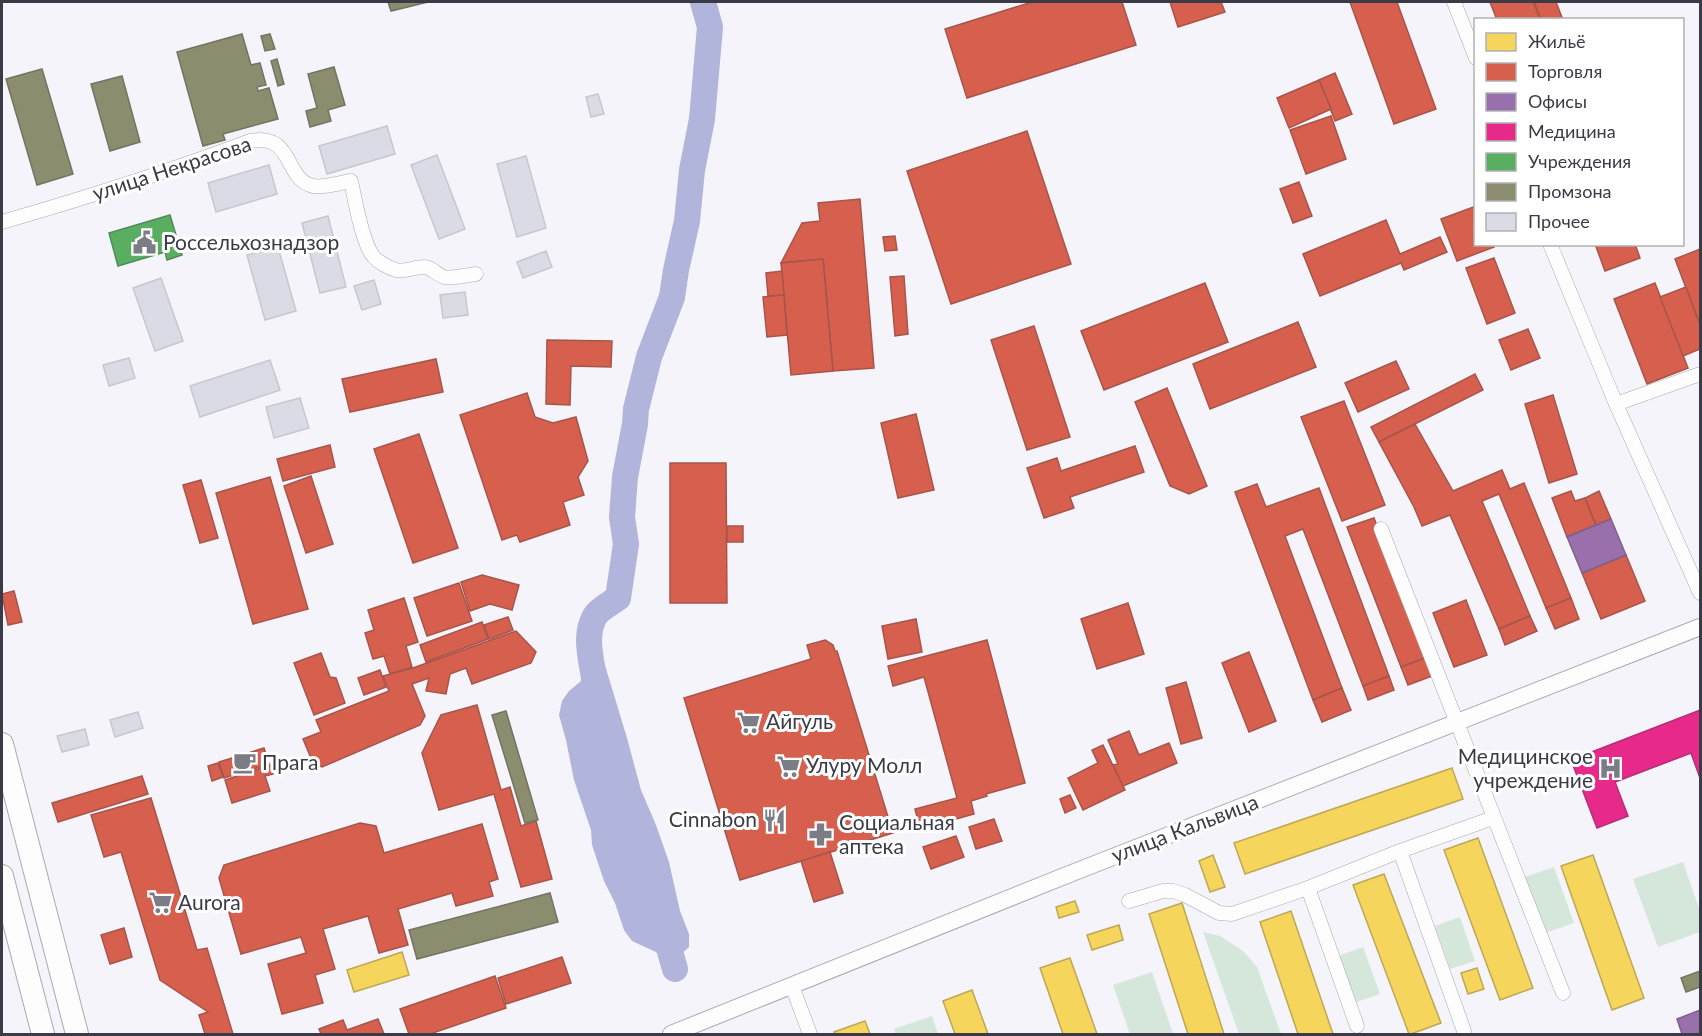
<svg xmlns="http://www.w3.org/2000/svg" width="1702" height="1036" viewBox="0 0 1702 1036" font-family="Lato,sans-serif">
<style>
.green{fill:#d5e7db}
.water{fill:#b1b4db}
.homes{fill:#f6d55c;stroke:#bea755;stroke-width:1.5}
.shops{fill:#d6604d;stroke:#a7554b;stroke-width:1.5}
.offices{fill:#9970ab;stroke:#7c608d;stroke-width:1.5}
.health{fill:#e7298a;stroke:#b32e76;stroke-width:1.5}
.public{fill:#5aae61;stroke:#508c59;stroke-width:1.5}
.industry{fill:#8c8c6e;stroke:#737462;stroke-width:1.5}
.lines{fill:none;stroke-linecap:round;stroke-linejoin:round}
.river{stroke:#b1b4db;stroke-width:26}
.building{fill:#dadbe4;stroke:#c7c7cf;stroke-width:1.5}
.minor-casing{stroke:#a9aab1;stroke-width:15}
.tertiary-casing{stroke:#a9aab1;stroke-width:18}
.primary-casing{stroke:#a9aab1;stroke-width:24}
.minor{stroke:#fdfdfe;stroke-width:14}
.tertiary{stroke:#fdfdfe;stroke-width:16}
.primary{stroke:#fdfdfe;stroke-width:22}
.labels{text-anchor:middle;stroke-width:6;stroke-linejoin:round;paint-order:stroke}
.street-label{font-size:21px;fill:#3a3b46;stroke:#fff}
.poi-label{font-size:21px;fill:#3a3b46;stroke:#fff;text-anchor:start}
</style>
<rect width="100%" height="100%" fill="#f4f4fa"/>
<g class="green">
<path d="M1683,862L1700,911V932L1658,947L1633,879Z"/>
<path d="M1554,867L1574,923L1545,933L1525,877Z"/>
<path d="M1460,917L1475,961L1450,969L1435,926Z"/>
<path d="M1203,932L1220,936L1243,951L1257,967L1281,1034H1239Z"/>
<path d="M1363,947L1380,994L1354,1003L1338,956Z"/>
<path d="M1152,972L1173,1034H1130L1113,985Z"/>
<path d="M932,1016L938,1034H896L894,1029Z"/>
</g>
<path class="water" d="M588,645L600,649L627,738L641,790L656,825L669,862L680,911L689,934V947L669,965L656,952L632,941L624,930L615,903L604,881L592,845L591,830L574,780L566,740L559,715L562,701L569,691L580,682L587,671Z"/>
<g class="homes">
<path d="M1452,768L1463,799L1245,874L1234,843Z"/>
<path d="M1478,838L1533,988L1500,1000L1444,850Z"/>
<path d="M1213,855L1225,887L1210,892L1199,861Z"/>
<path d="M1593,855L1644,998L1612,1010L1561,866Z"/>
<path d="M1384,874L1441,1023L1411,1034H1409L1353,885Z"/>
<path d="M1075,901L1079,912L1059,918L1056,907Z"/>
<path d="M1182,903L1224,1034H1188L1149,914Z"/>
<path d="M1291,911L1333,1034H1298L1260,922Z"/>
<path d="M1119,925L1123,940L1092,950L1087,935Z"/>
<path d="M402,952L409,975L354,992L347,970Z"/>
<path d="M1070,958L1097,1034H1063L1040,968Z"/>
<path d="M1477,968L1484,989L1468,994L1461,973Z"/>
<path d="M972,990L988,1034H955L943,1001Z"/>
<path d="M865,1021L870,1034H835L834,1032Z"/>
</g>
<g class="shops">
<path d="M1032,2H1122L1136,45L967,98L945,29Z"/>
<path d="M1170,2H1221L1225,12L1178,27Z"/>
<path d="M1350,2H1397L1436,109L1394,124Z"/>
<path d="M1490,2H1533L1541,20H1497Z"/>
<path d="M1534,2H1556L1563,20H1541Z"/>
<path d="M1335,73L1352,114L1335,121L1319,80Z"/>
<path d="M1319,80L1331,109L1289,128L1277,98Z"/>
<path d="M1331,116L1346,159L1306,174L1290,130Z"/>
<path d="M1027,131L1071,264L951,304L907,171Z"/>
<path d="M1299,182L1312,216L1293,223L1280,189Z"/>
<path d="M860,199L874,368L833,371L823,259L781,263L802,223L820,221L818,203Z"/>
<path d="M1476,206V244H1493L1494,247L1457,261L1441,219Z"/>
<path d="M1386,220L1400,254L1440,237L1447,252L1404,270L1401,263L1320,296L1303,254Z"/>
<path d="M895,236L897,250L885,251L883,237Z"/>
<path d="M1595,244H1635L1640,258L1605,271Z"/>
<path d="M1700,249V325L1675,259Z"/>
<path d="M1494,258L1515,313L1487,324L1466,268Z"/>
<path d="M823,259L833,371L791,375L781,263Z"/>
<path d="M782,271L784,295L768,296L766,273Z"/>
<path d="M904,276L908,334L895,336L890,277Z"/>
<path d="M1205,283L1228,342L1104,390L1081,331Z"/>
<path d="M1655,283L1688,368L1647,384L1614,299Z"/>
<path d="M1686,287L1700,325V349L1683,356L1660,297Z"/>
<path d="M784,295L787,335L767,337L763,297Z"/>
<path d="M1298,322L1316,367L1210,409L1193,364Z"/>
<path d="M1034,326L1070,437L1027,450L991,340Z"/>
<path d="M1528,329L1540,358L1511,370L1499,340Z"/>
<path d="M547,340L612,341L611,367L571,366L570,405L546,404Z"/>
<path d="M436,359L443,392L350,412L342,379Z"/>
<path d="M1396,361L1409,389L1358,412L1345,383Z"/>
<path d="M1475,374L1483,390L1379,442L1371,427Z"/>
<path d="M1167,388L1207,486L1189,494L1170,486L1135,402Z"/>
<path d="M527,393L535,417L553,423L576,417L588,461L578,477L584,495L563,502L570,525L520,542L517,535L502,540L460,415Z"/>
<path d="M1553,395L1577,474L1549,483L1525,404Z"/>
<path d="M1344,401L1385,505L1342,521L1301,417Z"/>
<path d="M916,414L934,490L898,498L881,423Z"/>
<path d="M1415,424L1453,491L1502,470L1510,489L1524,483L1571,598L1546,608L1499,494L1482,501L1530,616L1499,629L1450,515L1422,526L1414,507L1379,442Z"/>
<path d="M419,434L458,548L413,563L374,449Z"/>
<path d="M330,445L335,467L283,481L277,459Z"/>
<path d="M1135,446L1144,472L1070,497L1074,508L1044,518L1027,468L1057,458L1061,471Z"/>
<path d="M670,463H726L727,603H670Z"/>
<path d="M311,476L333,544L306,553L284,486Z"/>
<path d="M270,477L308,609L253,624L216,493Z"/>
<path d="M201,480L218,538L200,543L183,485Z"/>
<path d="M1257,484L1266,507L1319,488L1389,676L1363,686L1303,529L1285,536L1342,688L1313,700L1235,492Z"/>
<path d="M1571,491L1575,501L1585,498L1596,525L1567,537L1552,498Z"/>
<path d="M1599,491L1611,519L1596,525L1585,498Z"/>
<path d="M1374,518L1425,658L1401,667L1347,527Z"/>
<rect x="727" y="526" width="16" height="16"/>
<path d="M1626,555L1645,601L1601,619L1582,573Z"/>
<path d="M482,575L519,585L512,610L490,604L470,611L461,582Z"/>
<path d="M459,583L472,621L427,636L414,598Z"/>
<path d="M14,591L22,622L8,625L2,594Z"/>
<path d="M404,598L418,642L406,646L412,667L390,674L384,656L373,659L365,633L374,630L368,610Z"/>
<path d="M1571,598L1579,619L1555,629L1546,608Z"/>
<path d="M1466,600L1487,655L1454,667L1433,613Z"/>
<path d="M1128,603L1144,654L1097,669L1081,619Z"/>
<path d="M1530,616L1537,631L1505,645L1499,629Z"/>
<path d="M508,617L513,630L489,639L484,625Z"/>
<path d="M916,619L922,652L888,659L882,626Z"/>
<path d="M482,622L488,639L426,662L420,645Z"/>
<path d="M516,631L536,652L531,663L472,684L466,668L450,674L446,694L426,691L429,678L412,684L425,716L420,725L322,767L313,763L303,739L321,732L316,720L389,691L383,676L413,668Z"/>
<path d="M825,640L833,645L835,651H837L893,833L740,880L684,698L811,659L807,645Z"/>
<path d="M987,640L1025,783L986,794L987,796L971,801L974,814L920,829L915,809L957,798L924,677L893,686L888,666Z"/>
<path d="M1249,652L1276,721L1249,732L1222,663Z"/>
<path d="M321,653L330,677L336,678L345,703L314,715L294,663Z"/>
<path d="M1425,658L1432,676L1408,685L1401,667Z"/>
<path d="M380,670L386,687L364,695L358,678Z"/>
<path d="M1389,676L1394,690L1368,700L1363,686Z"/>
<path d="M1186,682L1202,738L1181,744L1166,688Z"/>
<path d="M1342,688L1351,710L1322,722L1313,700Z"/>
<path d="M477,705L501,790L510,787L521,826L536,821L552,879L521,887L494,794L439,810L422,753L441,715Z"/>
<path d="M1129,731L1139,755L1169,743L1177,763L1123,786L1113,765L1118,764L1108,740Z"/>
<path d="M1103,745L1125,790L1083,810L1068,778L1098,763L1092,750Z"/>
<path d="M264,748L269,764L224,778L219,762Z"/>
<path d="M218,763L223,777L212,781L208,766Z"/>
<path d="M270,765L273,774L265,776L270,791L232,803L225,780Z"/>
<path d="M142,776L148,794L58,822L52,803Z"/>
<path d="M1070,795L1076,808L1065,813L1060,799Z"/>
<path d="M151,798L197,950L207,948L233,1034H205L199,1015L208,1012L160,980L121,852L104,857L91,815Z"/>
<path d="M994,819L1002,841L976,849L969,827Z"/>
<path d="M360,823L376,826L384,853L482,824L498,879L489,882L493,896L456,906L452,893L398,909L408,945L379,953L368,916L323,929L335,969L315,975L323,1003L282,1014L268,964L306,953L301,937L241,954L219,878L224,865Z"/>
<path d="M956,836L964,857L931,869L923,847Z"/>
<path d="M830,852L843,893L814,902L801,861Z"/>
<path d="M124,928L132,957L110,964L101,935Z"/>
<path d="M562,957L571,983L506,1004L498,978Z"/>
<path d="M495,976L506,1008L430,1034H409L400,1009Z"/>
<path d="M378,1019L384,1034H321L319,1029L343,1020L347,1030Z"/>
</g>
<g class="offices">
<path d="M1611,519L1626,555L1582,573L1567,537Z"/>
<path d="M1700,1010V1034H1682L1677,1019Z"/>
</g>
<path class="health" d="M1700,710V778L1691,753L1615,782L1628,816L1597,828L1571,760Z"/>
<path class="public" d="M170,215L182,255L167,260L165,252L118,266L109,233Z"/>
<g class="industry">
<path d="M388,2H428L391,11Z"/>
<path d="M242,34L251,65L260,63L266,85L257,87L258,91L269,88L278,119L223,134L225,140L203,146L177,52Z"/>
<path d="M270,34L275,49L265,51L261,36Z"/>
<path d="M277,59L284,84L278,86L271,61Z"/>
<path d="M334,67L345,105L328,110L331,121L310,127L306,111L317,108L308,74Z"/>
<path d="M42,69L73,174L37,185L6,79Z"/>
<path d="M122,76L140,142L110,151L91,84Z"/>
<path d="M506,711L538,820L525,823L492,715Z"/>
<path d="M550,893L558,922L417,959L409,930Z"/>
<path d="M1700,971V987L1686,992L1681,978Z"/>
</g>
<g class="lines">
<g class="river">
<path d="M594,678C591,658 584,635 595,616C599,609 611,603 618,598L626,544L622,517L625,477L635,424L636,409L649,357L672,297L676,270L687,221L692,170L702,119L710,27L703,2"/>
<path d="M663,927L675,969"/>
</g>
</g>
<g class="building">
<path d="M598,94L604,114L591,117L586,97Z"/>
<path d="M387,126L395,154L327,174L319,146Z"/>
<path d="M437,155L465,229L439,239L411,165Z"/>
<path d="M526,156L546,228L517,237L497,164Z"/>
<path d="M269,165L277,194L216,212L208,183Z"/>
<path d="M328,216L346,287L320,293L302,223Z"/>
<path d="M278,247L296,311L265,320L247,255Z"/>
<path d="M546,251L552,267L523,278L517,262Z"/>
<path d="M161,278L183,341L155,351L133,288Z"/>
<path d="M374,280L381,304L362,310L354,286Z"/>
<path d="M465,292L468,315L443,318L440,295Z"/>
<path d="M129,358L135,378L109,386L103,365Z"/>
<path d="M270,360L280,390L200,417L190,386Z"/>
<path d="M300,398L309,428L274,438L266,407Z"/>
<path d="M138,712L143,728L115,737L110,720Z"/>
<path d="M85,729L89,745L62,752L57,736Z"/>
</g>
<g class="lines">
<defs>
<g id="minor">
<path d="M1454,2L1476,58"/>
<path d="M2,222C85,198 168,172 250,141C295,133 283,179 313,186C324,188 339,183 351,181C355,200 362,242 373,256C378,262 389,268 396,270C405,272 415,267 424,267C432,267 437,275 444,277C454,279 467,275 476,274"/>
<path d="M1550,244L1616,404L1700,593"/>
<path d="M1616,404L1700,374"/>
<path d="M1381,529L1563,993"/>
<path d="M1400,851L1464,1031"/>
<path d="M1308,888L1357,1026"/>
<path d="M1129,901L1163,891H1173L1185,895L1219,913L1232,914L1308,888L1400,851L1493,818"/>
<path d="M792,986L810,1034"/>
</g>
<path id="tertiary" d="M671,1034L1072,873L1700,627"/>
<g id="primary">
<path d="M2,744L77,1034"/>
<path d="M2,876L43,1034"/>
</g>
</defs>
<use href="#minor" class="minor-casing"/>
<use href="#tertiary" class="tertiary-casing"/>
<use href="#primary" class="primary-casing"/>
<use href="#minor" class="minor"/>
<use href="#tertiary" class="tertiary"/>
<use href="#primary" class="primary"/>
</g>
<defs>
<symbol id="civic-bare" viewBox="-9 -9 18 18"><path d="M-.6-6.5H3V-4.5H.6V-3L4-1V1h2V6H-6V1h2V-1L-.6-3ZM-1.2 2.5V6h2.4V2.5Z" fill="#7b7c85" stroke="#fff" stroke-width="2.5" paint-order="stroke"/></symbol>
<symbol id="supermarket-bare" viewBox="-9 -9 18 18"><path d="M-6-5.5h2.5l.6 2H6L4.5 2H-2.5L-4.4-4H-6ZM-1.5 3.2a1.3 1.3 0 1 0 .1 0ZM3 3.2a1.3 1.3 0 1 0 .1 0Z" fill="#7b7c85" stroke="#fff" stroke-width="2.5" paint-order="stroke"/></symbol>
<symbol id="cafe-bare" viewBox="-9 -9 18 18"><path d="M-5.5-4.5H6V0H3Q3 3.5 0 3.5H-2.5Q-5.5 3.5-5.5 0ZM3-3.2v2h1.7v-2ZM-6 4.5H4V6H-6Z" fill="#7b7c85" stroke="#fff" stroke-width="2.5" paint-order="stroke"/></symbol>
<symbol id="hospital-bare" viewBox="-9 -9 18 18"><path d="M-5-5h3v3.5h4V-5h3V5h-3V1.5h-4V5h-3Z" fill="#7b7c85" stroke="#fff" stroke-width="2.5" paint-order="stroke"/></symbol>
<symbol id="restaurant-bare" viewBox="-9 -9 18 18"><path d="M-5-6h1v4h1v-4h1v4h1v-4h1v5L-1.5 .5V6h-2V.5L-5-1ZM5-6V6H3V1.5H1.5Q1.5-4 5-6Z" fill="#7b7c85" stroke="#fff" stroke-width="2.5" paint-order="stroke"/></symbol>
<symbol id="pharmacy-bare" viewBox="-9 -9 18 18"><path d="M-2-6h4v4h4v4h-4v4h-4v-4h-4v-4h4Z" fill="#7b7c85" stroke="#fff" stroke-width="2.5" paint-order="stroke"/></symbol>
</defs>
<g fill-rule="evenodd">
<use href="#civic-bare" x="128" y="226" width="33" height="33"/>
<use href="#supermarket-bare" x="732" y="706" width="33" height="33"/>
<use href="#cafe-bare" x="228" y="746" width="33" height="33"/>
<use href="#supermarket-bare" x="772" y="750" width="33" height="33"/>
<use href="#hospital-bare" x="1594" y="752" width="33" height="33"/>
<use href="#restaurant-bare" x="758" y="804" width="33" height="33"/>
<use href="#pharmacy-bare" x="804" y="818" width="33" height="33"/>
<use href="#supermarket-bare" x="144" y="886" width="33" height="33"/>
</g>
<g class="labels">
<g class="street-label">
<text transform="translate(172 169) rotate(-18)" y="7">улица Некрасова</text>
<text transform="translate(1185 829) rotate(-21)" y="7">улица Кальвица</text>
</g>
<g class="poi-label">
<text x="163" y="250">Россельхознадзор</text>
<text x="766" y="729">Айгуль</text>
<text x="1593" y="764" text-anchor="end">Медицинское<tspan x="1593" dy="24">учреждение</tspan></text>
<text x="262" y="770">Прага</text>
<text x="806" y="773">Улуру Молл</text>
<text x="757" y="827" text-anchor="end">Cinnabon</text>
<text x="839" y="830">Социальная<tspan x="839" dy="24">аптека</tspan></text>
<text x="178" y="910">Aurora</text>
</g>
</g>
<rect width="1702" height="1036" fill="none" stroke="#3a3b46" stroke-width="6"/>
<rect x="1474" y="18" width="210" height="228" fill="#ffffff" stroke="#b0b1b5" stroke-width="1.5"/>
<rect x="1486" y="33" width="30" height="18" fill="#f6d55c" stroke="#b0b1b5" stroke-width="1.5"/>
<text x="1528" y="48" font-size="18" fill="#3a3b46">Жильё</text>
<rect x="1486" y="63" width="30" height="18" fill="#d6604d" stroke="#b0b1b5" stroke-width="1.5"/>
<text x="1528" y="78" font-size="18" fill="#3a3b46">Торговля</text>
<rect x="1486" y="93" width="30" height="18" fill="#9970ab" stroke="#b0b1b5" stroke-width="1.5"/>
<text x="1528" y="108" font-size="18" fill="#3a3b46">Офисы</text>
<rect x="1486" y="123" width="30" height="18" fill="#e7298a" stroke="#b0b1b5" stroke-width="1.5"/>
<text x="1528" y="138" font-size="18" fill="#3a3b46">Медицина</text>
<rect x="1486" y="153" width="30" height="18" fill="#5aae61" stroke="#b0b1b5" stroke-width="1.5"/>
<text x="1528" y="168" font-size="18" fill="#3a3b46">Учреждения</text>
<rect x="1486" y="183" width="30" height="18" fill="#8c8c6e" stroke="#b0b1b5" stroke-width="1.5"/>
<text x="1528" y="198" font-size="18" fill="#3a3b46">Промзона</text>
<rect x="1486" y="213" width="30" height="18" fill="#dadbe4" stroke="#b0b1b5" stroke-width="1.5"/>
<text x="1528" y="228" font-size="18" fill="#3a3b46">Прочее</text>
</svg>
